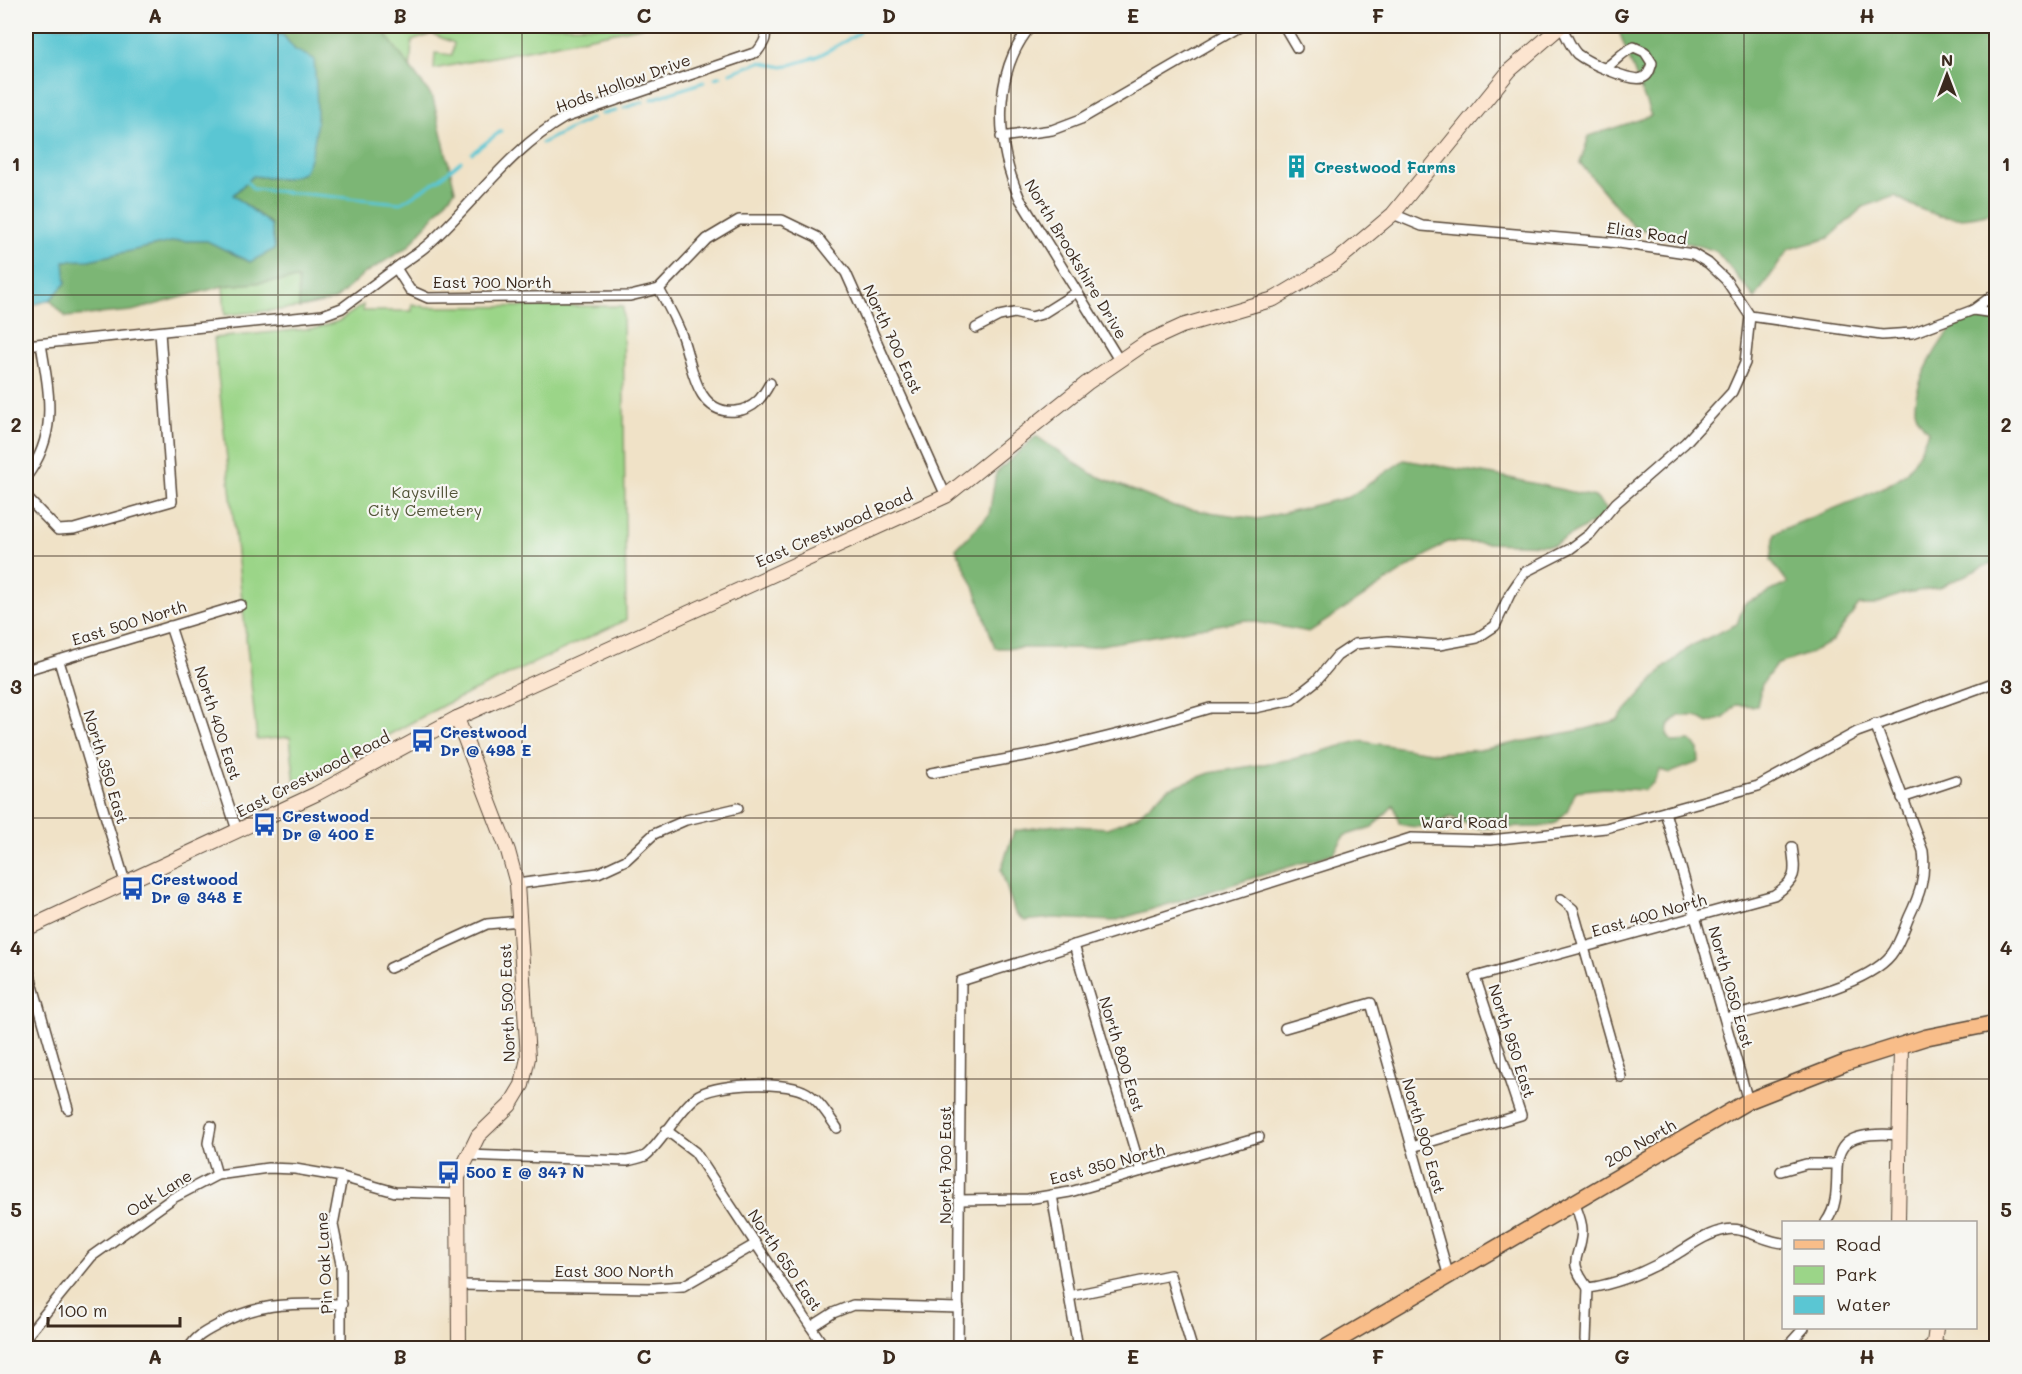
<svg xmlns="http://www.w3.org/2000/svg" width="2022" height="1374" viewBox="0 0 2022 1374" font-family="Mali,sans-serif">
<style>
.green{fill:#9bd588;stroke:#6b8053;stroke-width:1.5}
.forest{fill:#7cb674;stroke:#5c7049;stroke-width:1.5}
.water{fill:#5ac6d3;stroke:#4a7878;stroke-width:1.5}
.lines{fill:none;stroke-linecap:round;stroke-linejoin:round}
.stream{stroke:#5ac6d3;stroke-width:3}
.street-casing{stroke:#564637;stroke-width:12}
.secondary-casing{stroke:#564637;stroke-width:16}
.primary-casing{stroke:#564637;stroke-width:18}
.street{stroke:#fff;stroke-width:9}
.secondary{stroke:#fce5d0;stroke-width:14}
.primary{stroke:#f8bd89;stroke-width:15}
.grid{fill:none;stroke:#3b2a1e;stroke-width:1.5;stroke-opacity:0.55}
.labels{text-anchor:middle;stroke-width:4.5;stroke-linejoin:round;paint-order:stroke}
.street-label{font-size:16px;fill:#3b2a1e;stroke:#f6f6f2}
.culture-label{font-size:16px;font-weight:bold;fill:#0d838f;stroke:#f6f6f2;text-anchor:start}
.park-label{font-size:16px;fill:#535538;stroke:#f6f6f2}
.transit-label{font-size:16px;font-weight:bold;fill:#164399;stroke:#f6f6f2;text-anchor:start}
.neatline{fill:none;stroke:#3b2a1e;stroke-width:2}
.grid-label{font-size:20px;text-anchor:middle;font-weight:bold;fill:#3b2a1e}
</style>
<rect width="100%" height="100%" fill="#f6f6f2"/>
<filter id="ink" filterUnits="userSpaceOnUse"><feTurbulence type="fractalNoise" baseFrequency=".0167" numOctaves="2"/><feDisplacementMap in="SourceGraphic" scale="12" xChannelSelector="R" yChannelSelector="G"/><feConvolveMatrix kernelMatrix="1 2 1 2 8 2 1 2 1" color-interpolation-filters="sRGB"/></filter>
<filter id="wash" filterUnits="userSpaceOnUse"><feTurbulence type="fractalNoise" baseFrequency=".008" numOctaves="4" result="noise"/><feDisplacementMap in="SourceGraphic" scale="24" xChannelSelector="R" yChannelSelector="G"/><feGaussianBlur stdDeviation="1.35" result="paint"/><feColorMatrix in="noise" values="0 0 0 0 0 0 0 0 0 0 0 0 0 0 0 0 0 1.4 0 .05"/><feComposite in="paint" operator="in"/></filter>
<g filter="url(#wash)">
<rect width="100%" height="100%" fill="#f0e2c7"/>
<g class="green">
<path d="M379,26L386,34L394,26H645L434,69L435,53L452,55L454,43L432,34L412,41L410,74Z"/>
<path d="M299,279V308L225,315L223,286Z"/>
<path d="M412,304L425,307L623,306L626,620L446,704L295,785L290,737L257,740L214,338L317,328L339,321L363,305V311H412Z"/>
</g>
<g class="forest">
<path d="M229,26H394L386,35L433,98L455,190L408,247L362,275L335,300L299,308L298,279L223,286L132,311L66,317L50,300L66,283L63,261L89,260L176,241H208L250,262L271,224L233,195L253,176L283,179L295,50L283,35Z"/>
<path d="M1617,26H1908L1909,29L1977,30L1996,27V211C1954,225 1932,217 1895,196L1863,207L1829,238L1789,249L1755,298L1716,251L1634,227L1580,163L1589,136L1651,116Z"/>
<path d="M1996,312V561L1940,587L1901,594L1874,605H1859L1832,641L1811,653L1776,665L1762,684L1757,706L1736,705L1724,718L1708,723L1696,716H1679L1668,726L1667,735L1672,742L1691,741L1698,749L1699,762L1670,773L1660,770L1653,783L1644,790L1604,788L1576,791L1567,811L1556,823L1540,827L1476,828L1451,817C1433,825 1417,831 1399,823L1394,805L1372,827L1344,836L1334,853L1114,921L1053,918L1025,921L1015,913L1001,870L1014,831L1056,825L1108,828L1137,816L1167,789L1210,773L1293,759L1359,741L1437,753L1479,750L1586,729L1617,720L1663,669L1691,646L1737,624L1744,604L1788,583L1771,560L1775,533C1803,519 1891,490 1906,472C1917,460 1923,445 1928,431C1922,424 1915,416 1915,407C1915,383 1939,339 1957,324C1967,315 1984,316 1996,312Z"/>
<path d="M1036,436L1092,474L1174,507L1258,519L1349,497L1404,460L1500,476L1595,497L1610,513L1554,545L1447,542L1309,632L1246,620L1084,648H995L975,589L956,549L989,515L996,473Z"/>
</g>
<path class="water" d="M26,26H229L283,35L295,50L314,59C317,97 322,138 304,173L283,179L253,176L233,195L271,225L275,249L250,262L207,241H176L89,260L64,261L66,283L50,300L26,307Z"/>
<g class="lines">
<g class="stream">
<path d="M730,73L760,62L783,67L817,57L859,33L860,26"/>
<path d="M715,78L721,76"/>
<path d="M652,99L704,82"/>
<path d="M624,108L643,102"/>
<path d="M601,114L616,111"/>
<path d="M542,143L592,118"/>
<path d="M472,153L501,131"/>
<path d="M245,179L253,189L401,203L438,180L461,161"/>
</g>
</g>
</g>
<g filter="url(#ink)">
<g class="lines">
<defs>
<g id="street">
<path d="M1031,26C991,74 996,146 1020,199L1119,360"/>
<path d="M1284,26L1297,48"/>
<path d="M1561,26C1566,34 1570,47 1577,54C1587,62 1631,82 1642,78C1649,76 1650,69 1652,63L1645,52L1634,47C1621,52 1617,61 1605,68"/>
<path d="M1001,137L1052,130L1081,119L1241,26"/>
<path d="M1393,214L1422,226L1619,243L1693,254L1708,263L1726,280L1750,316L1882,335L1912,333L1973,310L1996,293"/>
<path d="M396,268C408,259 422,251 433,240C477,199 511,149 564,118L757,52C764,43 769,36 762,26"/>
<path d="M659,289C666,302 674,316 680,331C692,358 693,416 736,411C754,409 762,398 770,383"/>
<path d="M1973,310L1987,312L1996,309"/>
<path d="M976,328L999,316L1014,313L1031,317L1042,314L1077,292"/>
<path d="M26,345L323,315L342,308L396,268L410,290L428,298L630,296L659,289L707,239L739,220H782L817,237L846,273L946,496"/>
<path d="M26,477C59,434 49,393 41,344"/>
<path d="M26,497L58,530L74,529L172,501L160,332"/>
<path d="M170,626L237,830"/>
<path d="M59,661L125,882"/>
<path d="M26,670L241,605"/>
<path d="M931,773L1046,752L1135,730L1210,708H1255L1292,700L1316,681L1337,656L1355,644L1388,641L1439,645L1477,638L1495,626L1510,594L1525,572L1570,549L1590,534L1616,503L1685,443L1732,392L1745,363L1750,316"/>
<path d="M1902,798L1956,780"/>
<path d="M1665,812L1748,1101"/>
<path d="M517,884L598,873L626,860L654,834L686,820L738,808"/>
<path d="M1561,899L1573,909L1621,1077"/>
<path d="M1074,945L1141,1171"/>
<path d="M26,961L68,1109"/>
<path d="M390,968L487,924L520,921"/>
<path d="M1725,1018C1768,1006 1864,989 1891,955C1899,945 1904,929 1909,917C1920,894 1926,877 1923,851L1875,724"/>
<path d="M1285,1028L1371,1003L1449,1277"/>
<path d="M211,1126L208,1143L217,1175"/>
<path d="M666,1130L695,1152L825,1348"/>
<path d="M1412,1147L1521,1115L1475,977L1774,895C1797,880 1796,873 1792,847"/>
<path d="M467,1155L627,1161C632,1160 640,1158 645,1156C660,1145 678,1111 696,1097C714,1083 782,1081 803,1091C817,1097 828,1115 837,1128"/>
<path d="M1781,1171L1806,1164H1835"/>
<path d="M1052,1195L1078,1348"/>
<path d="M959,1200L1028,1199L1070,1192L1259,1137"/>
<path d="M1574,1202C1577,1210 1582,1221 1582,1230C1581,1260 1565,1257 1588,1288C1619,1284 1649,1270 1675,1255C1690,1246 1707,1233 1725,1230C1745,1226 1764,1242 1784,1243"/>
<path d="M1826,1222C1855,1183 1804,1127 1899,1135"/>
<path d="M460,1285L654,1288L683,1286L756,1244"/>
<path d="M1069,1296L1170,1275L1192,1348"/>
<path d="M811,1327L833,1313L853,1305L959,1308"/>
<path d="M26,1337L92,1256L173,1198L217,1175L268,1168L295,1169L342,1177L395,1192L459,1194"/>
<path d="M1586,1340L1588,1288"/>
<path d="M1934,1343L1950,1348"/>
<path d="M189,1348C196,1336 205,1332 218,1325C260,1301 294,1304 342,1304"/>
<path d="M341,1348V1264L333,1225L342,1177"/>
<path d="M958,1348L961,981L1411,838L1490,840L1606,828L1758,786L1857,732L1996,682"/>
<path d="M1786,1348L1804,1328"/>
</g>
<g id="secondary">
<path d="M457,718L508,851L517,884L528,1058L522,1085L510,1105L478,1136L458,1177L459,1348"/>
<path d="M26,929L316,794L457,718L946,496L1087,383L1147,342L1182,326L1274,299L1336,262L1393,214L1510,70L1561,26"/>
<path d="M1898,1222L1901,1046"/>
<path d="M1930,1348L1934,1343L1936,1328"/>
</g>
<path id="primary" d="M1325,1348L1748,1101L1845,1063L1927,1037L1996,1023"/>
</defs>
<use href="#street" class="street-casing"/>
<use href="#secondary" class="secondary-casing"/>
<use href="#primary" class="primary-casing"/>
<use href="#street" class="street"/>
<use href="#secondary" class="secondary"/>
<use href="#primary" class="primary"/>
</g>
</g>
<path class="grid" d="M278,26V1348M522,26V1348M766,26V1348M1011,26V1348M1256,26V1348M1500,26V1348M1744,26V1348M26,295H1996M26,556H1996M26,818H1996M26,1079H1996"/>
<defs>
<symbol id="building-bare" viewBox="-9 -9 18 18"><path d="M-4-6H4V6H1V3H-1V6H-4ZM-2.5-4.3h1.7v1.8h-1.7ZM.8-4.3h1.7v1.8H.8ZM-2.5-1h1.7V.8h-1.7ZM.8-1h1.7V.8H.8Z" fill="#0f9aa8" stroke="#f6f6f2" stroke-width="2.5" paint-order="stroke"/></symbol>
<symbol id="bus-bare" viewBox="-9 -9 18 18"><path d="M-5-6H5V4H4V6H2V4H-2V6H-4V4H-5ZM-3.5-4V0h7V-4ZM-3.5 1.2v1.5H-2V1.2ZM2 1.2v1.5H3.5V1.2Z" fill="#1a4fb4" stroke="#f6f6f2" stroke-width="2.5" paint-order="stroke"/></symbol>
</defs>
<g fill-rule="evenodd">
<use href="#building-bare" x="1280" y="150" width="33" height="33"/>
<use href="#bus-bare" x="406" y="724" width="33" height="33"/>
<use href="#bus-bare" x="248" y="808" width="33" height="33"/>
<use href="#bus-bare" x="116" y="872" width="33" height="33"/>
<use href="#bus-bare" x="432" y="1156" width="33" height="33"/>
</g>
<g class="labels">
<g class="street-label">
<text transform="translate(623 83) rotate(-20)" y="6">Hods Hollow Drive</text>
<text transform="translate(1647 233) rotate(8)" y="6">Elias Road</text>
<text transform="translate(1076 259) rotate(59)" y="6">North Brookshire Drive</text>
<text x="492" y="288">East 700 North</text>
<text transform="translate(893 339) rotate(65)" y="6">North 700 East</text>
<text transform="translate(834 528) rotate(-24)" y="6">East Crestwood Road</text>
<text transform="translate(129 623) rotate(-17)" y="6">East 500 North</text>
<text transform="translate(218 723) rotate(72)" y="6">North 400 East</text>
<text transform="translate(106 767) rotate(73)" y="6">North 350 East</text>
<text transform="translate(313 774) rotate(-27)" y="6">East Crestwood Road</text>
<text x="1464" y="828">Ward Road</text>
<text transform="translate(1649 915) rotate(-16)" y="6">East 400 North</text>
<text transform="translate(1731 987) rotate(74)" y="6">North 1050 East</text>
<text transform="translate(507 1003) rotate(-92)" y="6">North 500 East</text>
<text transform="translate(1512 1041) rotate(72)" y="6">North 950 East</text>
<text transform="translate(1122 1054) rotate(73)" y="6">North 800 East</text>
<text transform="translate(1424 1136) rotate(74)" y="6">North 900 East</text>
<text transform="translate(1640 1143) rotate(-30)" y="6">200 North</text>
<text transform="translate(1107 1164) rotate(-15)" y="6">East 350 North</text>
<text transform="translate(945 1165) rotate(-90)" y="6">North 700 East</text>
<text transform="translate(159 1193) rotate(-32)" y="6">Oak Lane</text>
<text transform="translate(785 1260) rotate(56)" y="6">North 650 East</text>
<text transform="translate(324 1263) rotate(-93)" y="6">Pin Oak Lane</text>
<text x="614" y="1277">East 300 North</text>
</g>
<g class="culture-label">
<text x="1314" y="173">Crestwood Farms</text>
</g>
<g class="park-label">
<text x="425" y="498">Kaysville<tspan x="425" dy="18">City Cemetery</tspan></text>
</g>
<g class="transit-label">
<text x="440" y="738">Crestwood<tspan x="440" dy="18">Dr @ 498 E</tspan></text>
<text x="282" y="822">Crestwood<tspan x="282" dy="18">Dr @ 400 E</tspan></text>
<text x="151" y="885">Crestwood<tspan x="151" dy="18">Dr @ 348 E</tspan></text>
<text x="466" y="1178">500 E @ 347 N</text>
</g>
</g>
<rect width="2022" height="1374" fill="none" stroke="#f6f6f2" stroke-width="66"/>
<rect x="1782" y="1221" width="195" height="108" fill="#f6f6f2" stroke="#aba49d" stroke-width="1.5"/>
<rect x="1794" y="1240" width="30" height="9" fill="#f8bd89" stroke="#aba49d" stroke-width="1.5"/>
<text x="1836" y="1251" font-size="18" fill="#3b2a1e">Road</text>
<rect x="1794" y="1266" width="30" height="18" fill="#9bd588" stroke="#aba49d" stroke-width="1.5"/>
<text x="1836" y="1281" font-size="18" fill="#3b2a1e">Park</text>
<rect x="1794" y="1296" width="30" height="18" fill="#5ac6d3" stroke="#aba49d" stroke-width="1.5"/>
<text x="1836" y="1311" font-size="18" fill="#3b2a1e">Water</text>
<g transform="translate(1947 75)" stroke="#f6f6f2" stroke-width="4.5" paint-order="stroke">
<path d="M0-4.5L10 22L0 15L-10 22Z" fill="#3b2a1e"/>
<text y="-9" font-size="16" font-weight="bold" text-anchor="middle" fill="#3b2a1e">N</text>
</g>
<path d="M48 1317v9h132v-9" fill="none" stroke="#3b2a1e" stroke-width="3"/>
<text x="57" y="1317" font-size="18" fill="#3b2a1e" stroke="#f6f6f2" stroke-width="4.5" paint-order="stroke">100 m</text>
<rect x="33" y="33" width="1956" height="1308" class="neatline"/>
<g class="grid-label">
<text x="155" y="23">A</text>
<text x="400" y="23">B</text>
<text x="644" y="23">C</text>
<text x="889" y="23">D</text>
<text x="1133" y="23">E</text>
<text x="1378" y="23">F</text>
<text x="1622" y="23">G</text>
<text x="1867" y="23">H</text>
<text x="16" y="171">1</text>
<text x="2006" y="171">1</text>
<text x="16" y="432">2</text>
<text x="2006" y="432">2</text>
<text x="16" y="694">3</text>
<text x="2006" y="694">3</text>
<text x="16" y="955">4</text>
<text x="2006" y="955">4</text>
<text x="16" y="1217">5</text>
<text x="2006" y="1217">5</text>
<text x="155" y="1364">A</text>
<text x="400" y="1364">B</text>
<text x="644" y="1364">C</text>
<text x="889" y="1364">D</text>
<text x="1133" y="1364">E</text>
<text x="1378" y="1364">F</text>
<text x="1622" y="1364">G</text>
<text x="1867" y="1364">H</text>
</g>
</svg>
